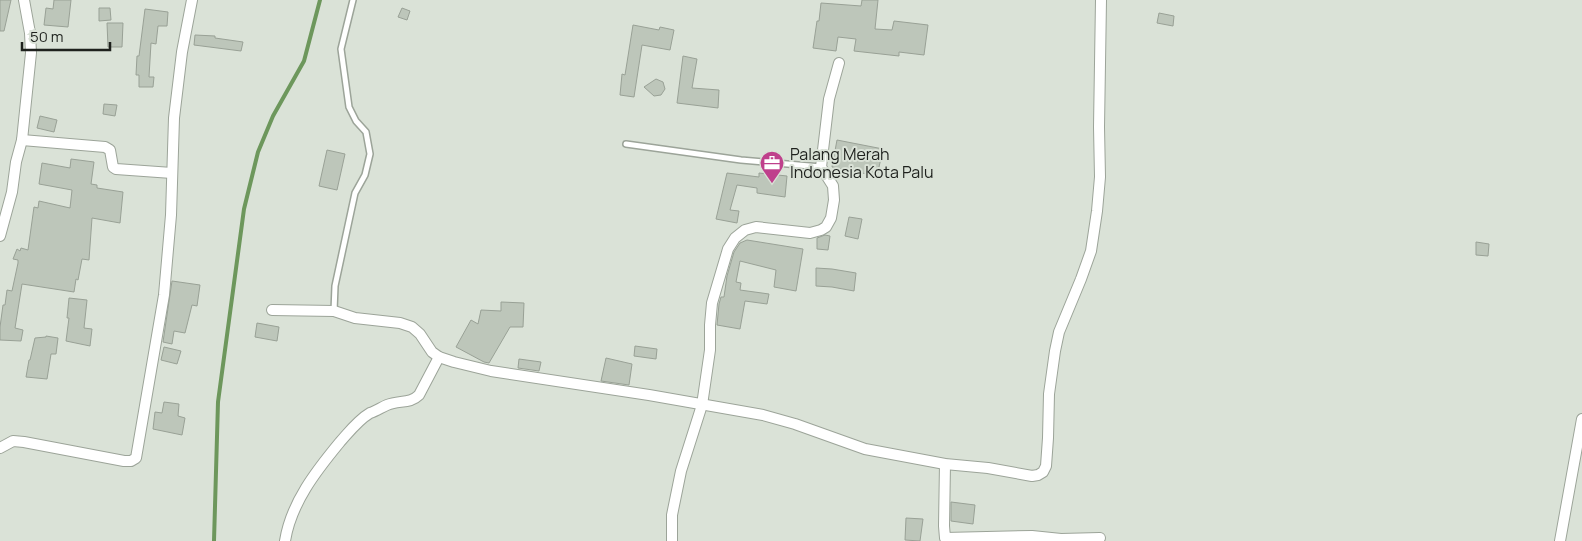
<svg xmlns="http://www.w3.org/2000/svg" width="1582" height="541" viewBox="0 0 1582 541" font-family="Manrope,sans-serif">
<style>
.lines{fill:none;stroke-linecap:round;stroke-linejoin:round}
.stream{stroke:#6d975c;stroke-width:4}
.building{fill:#bdc6ba;stroke:#99a196}
.lane-casing{stroke:#9ca499;stroke-width:8}
.street-casing{stroke:#9ca499;stroke-width:12}
.lane{stroke:#fff;stroke-width:5}
.street{stroke:#fff;stroke-width:10}
.labels{text-anchor:middle;stroke-width:4;stroke-linejoin:round;paint-order:stroke}
.poi-label{font-size:16px;fill:#1e211d;stroke:#dae2d7;text-anchor:start}
</style>
<rect width="100%" height="100%" fill="#dae2d7"/>
<g class="lines">
<path class="stream" d="M214,541L218,402L244,209L258,152L273,116L304,61L320,0"/>
</g>
<g class="building">
<path d="M0,0H11L4,31H0Z"/>
<path d="M54,0H71L68,27L44,25L46,8L53,9Z"/>
<path d="M862,0H878L875,29L892,30L894,21L928,25L924,55L899,52V56L854,51L856,39L838,37L836,51L813,48L817,21H819L821,3L861,6Z"/>
<path d="M99,8H110L111,20L99,21Z"/>
<path d="M402,8L410,11L407,20L398,17Z"/>
<path d="M145,9L168,12L167,26H158L156,44L151,43L149,77H154L153,87H139V75H136L137,56H139Z"/>
<path d="M1159,13L1174,16L1173,26L1157,23Z"/>
<path d="M107,23H123L122,47H108Z"/>
<path d="M633,25L659,30L660,27L674,30L670,50L642,45L634,97L620,95L622,74L625,75Z"/>
<path d="M195,35L215,36V38L243,42L241,51L194,45Z"/>
<path d="M683,56L697,59L692,88L719,90L718,108L677,103Z"/>
<path d="M656,79L663,82L665,89L661,95L654,96L644,87Z"/>
<path d="M104,104L117,105L115,116L103,114Z"/>
<path d="M40,116L57,120L54,132L37,128Z"/>
<path d="M837,140L883,149L877,176L832,167Z"/>
<path d="M327,150L345,154L337,190L319,186Z"/>
<path d="M71,159L94,162L91,184L97,185V188L123,192L120,223L92,218L89,260L82,259L78,280L76,279L74,292L22,284L15,328L23,330L21,341L0,340V327L3,305H5L7,290L12,291L18,263V260L13,259L17,249L20,251L21,248L28,250L34,207L38,208L39,201L70,208L72,190L39,184L42,163L70,168Z"/>
<path d="M727,173L759,177V173L787,176L785,197L757,193V188L737,185L730,210L739,211L737,223L716,219Z"/>
<path d="M849,217L862,219L858,239L845,236Z"/>
<path d="M825,235L830,236L828,250L817,249V238Z"/>
<path d="M747,240L803,249L796,291L774,287L776,270L740,261L736,282L741,283L740,290L769,294L767,304L745,301L740,329L717,325L719,304L721,297H724L727,276L734,252L740,243Z"/>
<path d="M1476,242L1489,244L1488,256L1476,255Z"/>
<path d="M816,268L832,269L856,273L854,291L832,287L816,286Z"/>
<path d="M172,281L200,285L197,306L192,305L185,333L174,331L172,344L163,342Z"/>
<path d="M69,298L87,300L84,328L92,329L90,346L66,341L69,318H67Z"/>
<path d="M501,302L524,303L523,327H510L489,363L484,362L456,347L471,320L478,324L481,310L501,311Z"/>
<path d="M257,323L279,327L277,341L255,337Z"/>
<path d="M46,336L58,338L56,354H51L47,379L26,377L29,360H30L35,338L46,337Z"/>
<path d="M635,346L657,349L656,359L634,356Z"/>
<path d="M164,347L181,351L177,364L161,360Z"/>
<path d="M606,358L632,364L629,385L601,381Z"/>
<path d="M519,359L541,362L539,371L518,368Z"/>
<path d="M164,402L179,404L178,416L185,418L182,435L153,429L155,412L162,413Z"/>
<path d="M951,502L975,505L973,524L951,521Z"/>
<path d="M906,518L923,519L920,541L905,540Z"/>
</g>
<g class="lines">
<defs>
<g id="lane">
<path d="M626,144L741,160L821,167"/>
<path d="M334,311L335,286L355,193L365,175L370,154L366,132L356,121L349,107L341,49L353,0"/>
</g>
<g id="street">
<path d="M22,140L105,147L110,150L113,167L116,169L172,173"/>
<path d="M0,236L12,192L16,162L22,140L31,53L30,33L24,0"/>
<path d="M272,310L334,311L355,318L400,323L412,327L420,334L432,352L439,357L454,362L491,371L649,395L763,415L795,424L865,449L945,464L988,468L1032,476L1038,475L1043,472L1046,466L1048,438L1049,394L1055,351L1059,332L1081,279L1091,251L1097,211L1100,177L1099,127L1101,0"/>
<path d="M0,448L13,441L24,442L124,461H131L136,458L164,295L171,215L174,118L182,52L192,0"/>
<path d="M945,464L944,526L945,538L1032,536L1061,539L1100,538"/>
<path d="M285,541C291,503 316,471 340,442C349,432 358,420 370,413C376,411 382,407 387,405C399,400 410,404 419,395L439,357"/>
<path d="M672,541V515L681,471L702,405L710,350V325L712,303L728,249L735,238L745,230L756,227L810,233L821,230L826,227L831,218L834,200L833,186L821,167L829,99L839,63"/>
<path d="M1560,541L1582,419"/>
</g>
</defs>
<use href="#lane" class="lane-casing"/>
<use href="#street" class="street-casing"/>
<use href="#lane" class="lane"/>
<use href="#street" class="street"/>
</g>
<defs>
<symbol id="office-pin" viewBox="-11 -11 22 30"><path d="M0 17L-7.5 6A9.5 9.5 0 1 1 7.5 6Z" fill="#bf408c" stroke="#dae2d7"/><path d="M-6-3h4V-5.5h4V-3h4V5H-6ZM-1-4.5V-3h2v-1.5ZM-6 0V1H6V0Z" fill="#fff"/></symbol>
</defs>
<g fill-rule="evenodd">
<use href="#office-pin" x="758" y="149" width="28" height="38"/>
</g>
<g class="labels">
<g class="poi-label">
<text x="790" y="160">Palang Merah<tspan x="790" dy="18">Indonesia Kota Palu</tspan></text>
</g>
</g>
<path d="M22 42v8h88v-8" fill="none" stroke="#1e211d" stroke-width="2.5"/>
<text x="30" y="42" font-size="15" fill="#1e211d" stroke="#dae2d7" stroke-width="4" paint-order="stroke">50 m</text>
</svg>
